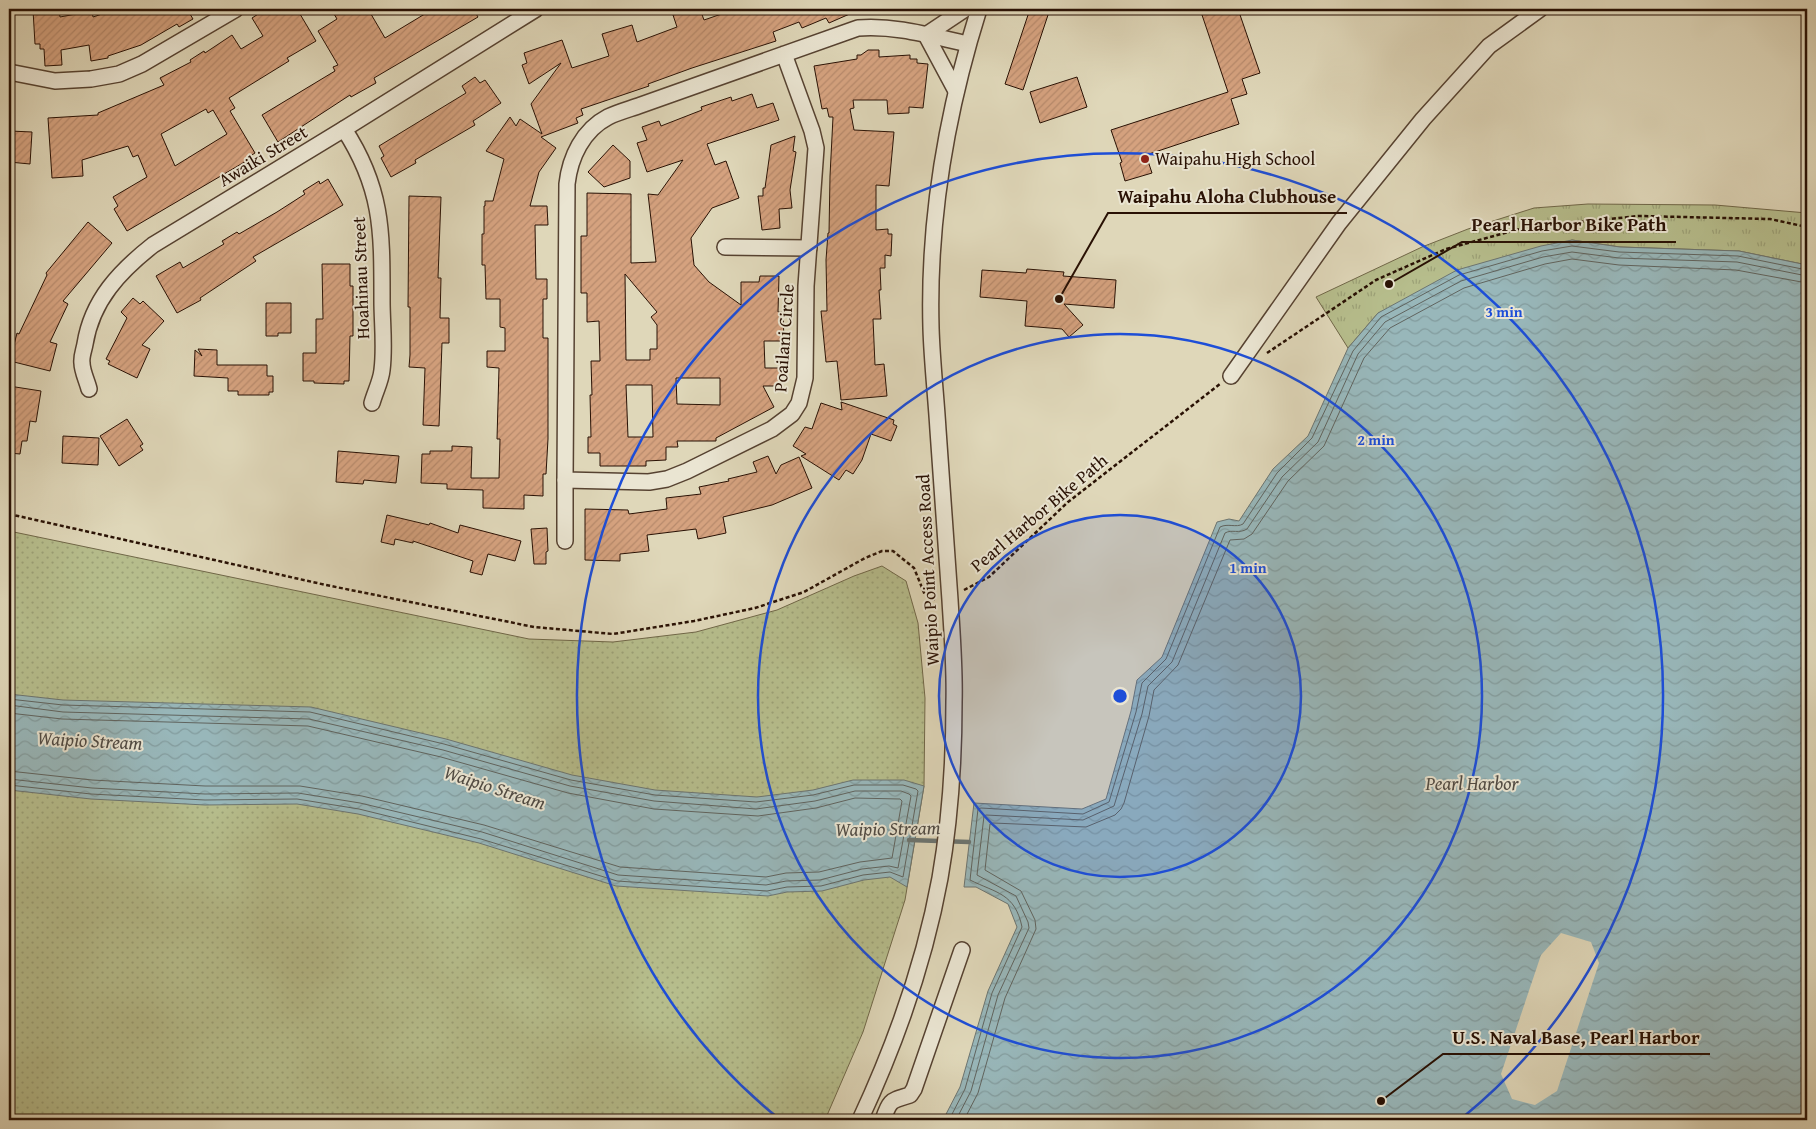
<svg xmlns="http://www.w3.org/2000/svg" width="1816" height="1129" viewBox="0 0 1816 1129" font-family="'Gentium Book Plus',serif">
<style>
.grass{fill:url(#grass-dots);stroke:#706748}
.park{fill:url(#park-tufts);stroke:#706748}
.water{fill:url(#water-waves);stroke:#6c7571}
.pier{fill:#dfd7b9}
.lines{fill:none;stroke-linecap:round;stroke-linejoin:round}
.shore{stroke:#60645f;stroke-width:1}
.stream{stroke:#6c7571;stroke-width:4.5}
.building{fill:url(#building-hatch);stroke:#291104;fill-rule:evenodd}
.minor-casing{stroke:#564231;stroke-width:18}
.path{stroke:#291104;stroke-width:2.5;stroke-dasharray:4 2.5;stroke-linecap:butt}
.minor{stroke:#eae5d2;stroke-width:15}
.ring{fill:none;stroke:#1d4ed8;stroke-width:2.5}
.poi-dot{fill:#8f2418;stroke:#eae5d2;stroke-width:2}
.labels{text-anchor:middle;stroke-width:4;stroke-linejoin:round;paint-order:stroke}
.street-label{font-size:18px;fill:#291104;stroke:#eae5d2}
.poi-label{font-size:18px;fill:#291104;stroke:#eae5d2;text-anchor:start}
.water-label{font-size:19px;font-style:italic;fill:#504b44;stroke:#eae5d2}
.centre{fill:#1d4ed8;stroke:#eae5d2;stroke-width:2.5}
.ring-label{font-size:15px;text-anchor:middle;font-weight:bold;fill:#1d4ed8;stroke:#eae5d2;stroke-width:4;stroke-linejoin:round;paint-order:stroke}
.leader{fill:none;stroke:#291104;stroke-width:2}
.callout-dot{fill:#291104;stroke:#eae5d2;stroke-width:2}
.callout-label{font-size:19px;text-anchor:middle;font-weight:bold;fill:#291104;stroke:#eae5d2;stroke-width:4;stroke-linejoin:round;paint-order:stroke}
</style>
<defs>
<pattern id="grass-dots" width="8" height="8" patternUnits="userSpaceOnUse" patternTransform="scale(1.25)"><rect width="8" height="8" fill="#b6bd8c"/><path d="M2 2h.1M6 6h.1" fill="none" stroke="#9ca177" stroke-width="1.8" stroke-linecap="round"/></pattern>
<pattern id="park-tufts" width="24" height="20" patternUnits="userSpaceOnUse" patternTransform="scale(1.25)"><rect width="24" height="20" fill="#b6bd8c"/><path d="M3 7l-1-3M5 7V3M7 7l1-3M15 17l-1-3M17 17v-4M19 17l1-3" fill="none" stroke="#9ca177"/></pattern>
<pattern id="water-waves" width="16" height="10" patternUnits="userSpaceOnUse" patternTransform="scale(1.25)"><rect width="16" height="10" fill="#98b7ba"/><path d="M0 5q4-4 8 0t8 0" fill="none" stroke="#839c9e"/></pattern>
<pattern id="building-hatch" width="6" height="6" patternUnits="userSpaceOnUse" patternTransform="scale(1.25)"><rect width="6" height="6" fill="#d5a27f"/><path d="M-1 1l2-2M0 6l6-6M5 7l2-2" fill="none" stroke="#b78a6c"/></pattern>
</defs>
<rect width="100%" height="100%" fill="#dfd7b9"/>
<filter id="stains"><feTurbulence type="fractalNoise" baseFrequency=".004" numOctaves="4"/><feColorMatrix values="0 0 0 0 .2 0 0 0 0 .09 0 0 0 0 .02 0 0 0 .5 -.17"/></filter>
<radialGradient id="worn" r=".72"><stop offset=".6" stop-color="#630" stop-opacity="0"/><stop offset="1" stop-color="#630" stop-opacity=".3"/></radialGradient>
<path class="grass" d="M9,531L529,639L613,642L696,632L777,610L854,576L882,566L906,581L918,623L925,698L924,786L905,900L863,1032L825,1120H9Z"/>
<path class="park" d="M1588,204L1715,205L1807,213V265L1739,251L1620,247L1572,240L1378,313L1348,348L1316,297L1422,247L1468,229L1534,208Z"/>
<g class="water">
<path d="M1572,240L1620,247L1739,251L1807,265V1120H943L960,1087L988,991L1017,927L1008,904L976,887H964L974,803L1082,809L1106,799L1131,711L1137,680L1162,657L1217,522L1229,519L1239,521L1273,469L1308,436L1348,348L1378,313L1457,270L1541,246Z"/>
<path d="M9,694L63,700L311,707L446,739L572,775L655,790L757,797L813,790L853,780H904L924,786L907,887L890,877L864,880L822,891L787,892L768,896L616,886L479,843L358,814L297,804L205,805L91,799L9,790Z"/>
</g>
<path class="pier" d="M1561,933L1591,942L1599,963L1557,1091L1535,1105L1512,1099L1501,1074L1541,955Z"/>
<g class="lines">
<g class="shore">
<path d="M9,699L63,705L310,712L444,744L571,780L655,795L756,802L813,795L854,785H903L916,789L918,791L903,877L890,872L863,875L821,886L787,887L767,891L617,881L481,839L359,809L297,799L205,800L91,794L9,785"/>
<path d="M9,705L63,712L309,719L443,750L570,786L654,801L756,809L815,801L855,791H901L909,794L911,796L898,868L889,866L862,869L820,880L786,881L766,885L618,875L482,832L360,803L298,793L205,794L92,788L9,779"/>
<path d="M9,713L62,719L308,726L441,757L568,793L654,809L758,816L816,808L855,798L900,799L902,801L892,858L860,862L819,872L786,873L766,877L620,867L484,825L362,796L300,786H205L92,780L9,771"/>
<path d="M949,1120L965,1089L992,993L1022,927C1015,893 996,893 970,880L978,809L981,808L1083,814L1109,802L1136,712L1142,683L1166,659L1220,527C1228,523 1236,528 1243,524L1277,473L1312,438L1353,351L1381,317L1459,275L1542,251L1572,246L1619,252L1738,256L1807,270"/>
<path d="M956,1120L971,1091L998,995L1029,928L1028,922L1016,896L977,875L984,816L986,815L1083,820L1114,806L1142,714L1148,686L1172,662L1225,533C1232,529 1239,534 1247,529L1282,477L1318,442L1358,354L1385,322L1461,281L1543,257L1572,252L1619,258L1737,262L1807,276"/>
<path d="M964,1120L978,1093L1005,998L1036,929L1035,920L1021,891L985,870L990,824L993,823L1086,827L1115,815L1121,809L1124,803L1149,716L1154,690L1178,665L1230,540L1244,539L1252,534L1288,481L1324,446L1364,358L1390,328L1464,288L1545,264L1572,259L1619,265L1736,270L1807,283"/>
</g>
<path class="stream" d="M909,840L969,842"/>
</g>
<g class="building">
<path d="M59,9L60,17L92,11L93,17L117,9H187L193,19L179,27L177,24L141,45L108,56V58L91,61L89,45L61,50L62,65L45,66L44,49H40V44H35L33,10Z"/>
<path d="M266,9H297L316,41L287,58L289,61L229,98L235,108L230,111L255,153L247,158L248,160L127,231L114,209L118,206L113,197L147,177L138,155L133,157L128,146L82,160L83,176L52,178L48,118L98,115V113L164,85L160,78L191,62L190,60L204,51L205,53L232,35L241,49L263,36L252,18ZM206,109L208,113L213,110L227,134L175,166L161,134Z"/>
<path d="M331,9H368L385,38L433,9H473L478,17L374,78L376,83L351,97L350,95L278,142L262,115L335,71L333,67L338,65L318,31L337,19Z"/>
<path d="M681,9H700L704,20L736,9H861L829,23L826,18L802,28L799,22L773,32L776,41L692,68L648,84L649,86L581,109L583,115L576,118L578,123L541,137L556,148L539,172L530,206H547L548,225H535L536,279H547V299H543V338H548V439L546,474H543V496L524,495V509L483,508V490L447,489V484L421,483L422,454H430V451H452V446L472,447L471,478H499L500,439H497L499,368L487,367V351H505V328L500,327V299H486L485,265H482V234H484V206H485V201H493L504,159L486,151L510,117L516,126L520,119L542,134L531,104L561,63L529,84L522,65L527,63L524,53L562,40L572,68L609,56L602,34L632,25L637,42L677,27L672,12Z"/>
<path d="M1030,9H1050L1023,90L1005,84Z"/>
<path d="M1200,9H1238L1260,73L1242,79L1247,94L1231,99L1239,124L1146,155L1152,173L1125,181L1120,163L1122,162L1111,130L1228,92Z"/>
<path d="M868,50H879V57L910,55V59H917V63L928,64L923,108L909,107V113L888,114L887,100H853L854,108L850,109L854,130L894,132L889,186L876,185V230L888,229V234H892L891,256L885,255V268H880L881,290H879L881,319H873L875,365L884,364L887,396L841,400L837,361L826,362L821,311H827L826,260L828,233H829L830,176L833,117H829L827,108L822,109L814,66L857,59V55H861Z"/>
<path d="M475,77L480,83L485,80L501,103L473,121L475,125L415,160L416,163L391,177L381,158L384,156L379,146L466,93L462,86Z"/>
<path d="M1077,77L1087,107L1040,123L1030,92Z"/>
<path d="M752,94L757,108L773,103L779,120L707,144L715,165L726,161L739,198L712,208L691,238L694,265L709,282L741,305V282H759L760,276H779L778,312H783L784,341H764L765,368H780L781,386H763L774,407L716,438V441H677L678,447H666V460L646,461V466H600V453H588V437H591L590,395H592L591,361H600L599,321L587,322V293H581V236H587V193L631,194V263L656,262L648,194L658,195L683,160L647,172L637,143L647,140L642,127L659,121L661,126L702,110L701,107L731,97L732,101ZM625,274L657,312L651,317L657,325V349H650V360H626ZM676,378H720V405L677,404ZM626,385H652L653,437H628Z"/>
<path d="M10,131L32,132L30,164L9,162Z"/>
<path d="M795,136L793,151L796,152L790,190L792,208L779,209L780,228L762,230L758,196H763V188H765L771,145Z"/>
<path d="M613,145L630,161V178L604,187L588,172Z"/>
<path d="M328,179L343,205L253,257L256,261L200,298L201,300L177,313L156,276L180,262L183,268L224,244L222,241L237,232L239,234L277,212L305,194L303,191L319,181L320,184Z"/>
<path d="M409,196L441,197L438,278H441L440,318H449V343H442L439,426L423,425L425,368L409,367L410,355V307H408Z"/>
<path d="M88,222L112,243L63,301L68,304L50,342L57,344L50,371L10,361L17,333L19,334L47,275L46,273Z"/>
<path d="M322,264H350V286H353V336H350L349,381H344V384L314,383V381H303V353H316V319H323Z"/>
<path d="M1027,269L1064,272L1063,276L1116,280L1114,308L1064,304L1083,325L1069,337L1062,329L1025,326L1027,301L980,297L982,270L1026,273Z"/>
<path d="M133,298L140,304L143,301L164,321L142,345L150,349L137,378L108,364L110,361L106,359L127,318L121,312Z"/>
<path d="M266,303H291V333H278V336H266Z"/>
<path d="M198,349L217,350V365H267V376H273V392H269V395H238V391H228V378L194,376L195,350L202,356Z"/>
<path d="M9,386L41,391L36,422L30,421L27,441H22L20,454L9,453Z"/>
<path d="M841,402L894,420L893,424L897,426L891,441L871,434L862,460L853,474L846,470L839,480L801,456L806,454L793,446L805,427L812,429L821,403L842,410Z"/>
<path d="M127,419L143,444L140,446L143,450L119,466L100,436Z"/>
<path d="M63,436L99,438L98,465L62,463Z"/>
<path d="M338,451L399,456L396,483L364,480L363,484L336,482Z"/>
<path d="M768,456L776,474L781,465L799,457L812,488L772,505L723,517L726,533L698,539L696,529L647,535L649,551L620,554V561L585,560V509L628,510L629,514L667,509L666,498L701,494L699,487L729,481L728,479L757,472L753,462Z"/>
<path d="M387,515L429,525L430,523L458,533L460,525L521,541L515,561L488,554L482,575L470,572L473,561L413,541V543L395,539L394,545L381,542Z"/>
<path d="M547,528L548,551L546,552V564H534L531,529Z"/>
</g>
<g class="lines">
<defs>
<g id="minor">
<path d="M784,54L812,131L816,148L806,286L805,378L799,403L792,414L772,429L687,471L667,479L649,482L565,480L567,184C570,157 583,130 608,117C618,112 630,109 641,105L858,28C896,25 931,36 968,44"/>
<path d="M9,72L55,81L91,79L119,74L142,64L236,9"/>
<path d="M956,91L926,35L965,9"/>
<path d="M344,129C383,189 382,232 382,301C382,323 385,347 382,370C381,381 375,392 372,403"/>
<path d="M725,247L809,248"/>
<path d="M1231,376L1339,223L1423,119L1489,46L1540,9"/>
<path d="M89,389C87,381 82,371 82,363C81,357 84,350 85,344C92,300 120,271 153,245L344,129L536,9"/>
<path d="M565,541V480"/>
<path d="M860,1120C895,1045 925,960 940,878C950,821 954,760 954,702C955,668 952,634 950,600C946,543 942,487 938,430C936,396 932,362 931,328C928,220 947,111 979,9"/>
<path d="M883,1120C890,1099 891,1101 910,1095L914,1089L962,950"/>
</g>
</defs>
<use href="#minor" class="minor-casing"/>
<g class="path">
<path d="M1267,353L1376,280L1446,249L1527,227L1639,216L1770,219L1807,227"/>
<path d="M9,514L326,585L534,627L613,634L694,621L755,608L804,592L865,558L882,551H893L914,568L925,595L936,600"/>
<path d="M964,590L989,577L1068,502L1220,384"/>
</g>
<use href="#minor" class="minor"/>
</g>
<circle cx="1120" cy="696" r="181" fill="#1d4ed8" fill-opacity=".12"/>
<g class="ring">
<circle cx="1120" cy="696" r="181"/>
<circle cx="1120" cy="696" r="362"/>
<path d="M778 1118A543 543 0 1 1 1462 1118"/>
</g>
<circle class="poi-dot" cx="1145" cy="159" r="5"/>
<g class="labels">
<g class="street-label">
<text transform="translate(263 156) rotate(-31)" y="6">Awaiki Street</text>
<text transform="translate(361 278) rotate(-92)" y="6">Hoahinau Street</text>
<text transform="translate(784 338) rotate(-86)" y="6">Poailani Circle</text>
<text transform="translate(1039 513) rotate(-40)" y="6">Pearl Harbor Bike Path</text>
<text transform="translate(928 570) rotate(-93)" y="6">Waipio Point Access Road</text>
</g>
<g class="poi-label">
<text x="1155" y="165">Waipahu High School</text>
</g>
<g class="water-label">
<text transform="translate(90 740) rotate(3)" y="7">Waipio Stream</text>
<text x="1472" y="790">Pearl Harbor</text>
<text transform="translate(495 787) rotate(18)" y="7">Waipio Stream</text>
<text transform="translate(888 828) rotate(-1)" y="7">Waipio Stream</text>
</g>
</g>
<circle cx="1120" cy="696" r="8" class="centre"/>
<g class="ring-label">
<text x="1504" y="317">3 min</text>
<text x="1376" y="445">2 min</text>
<text x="1248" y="573">1 min</text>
</g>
<path class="leader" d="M1059 299L1108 213H1347M1389 284L1462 242H1676M1381 1101L1443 1054H1710"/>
<g class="callout-dot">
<circle cx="1059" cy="299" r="5"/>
<circle cx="1389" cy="284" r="5"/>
<circle cx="1381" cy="1101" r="5"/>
</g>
<g class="callout-label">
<text x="1227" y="203">Waipahu Aloha Clubhouse</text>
<text x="1569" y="231">Pearl Harbor Bike Path</text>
<text x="1576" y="1044">U.S. Naval Base, Pearl Harbor</text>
</g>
<rect width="1816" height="1129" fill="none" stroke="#dfd7b9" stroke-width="30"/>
<rect x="10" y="10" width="1796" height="1109" fill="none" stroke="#291104" stroke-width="2.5"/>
<rect x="15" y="15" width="1786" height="1099" fill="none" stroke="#291104"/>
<rect width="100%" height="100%" filter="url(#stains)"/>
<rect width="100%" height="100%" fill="url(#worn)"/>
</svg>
